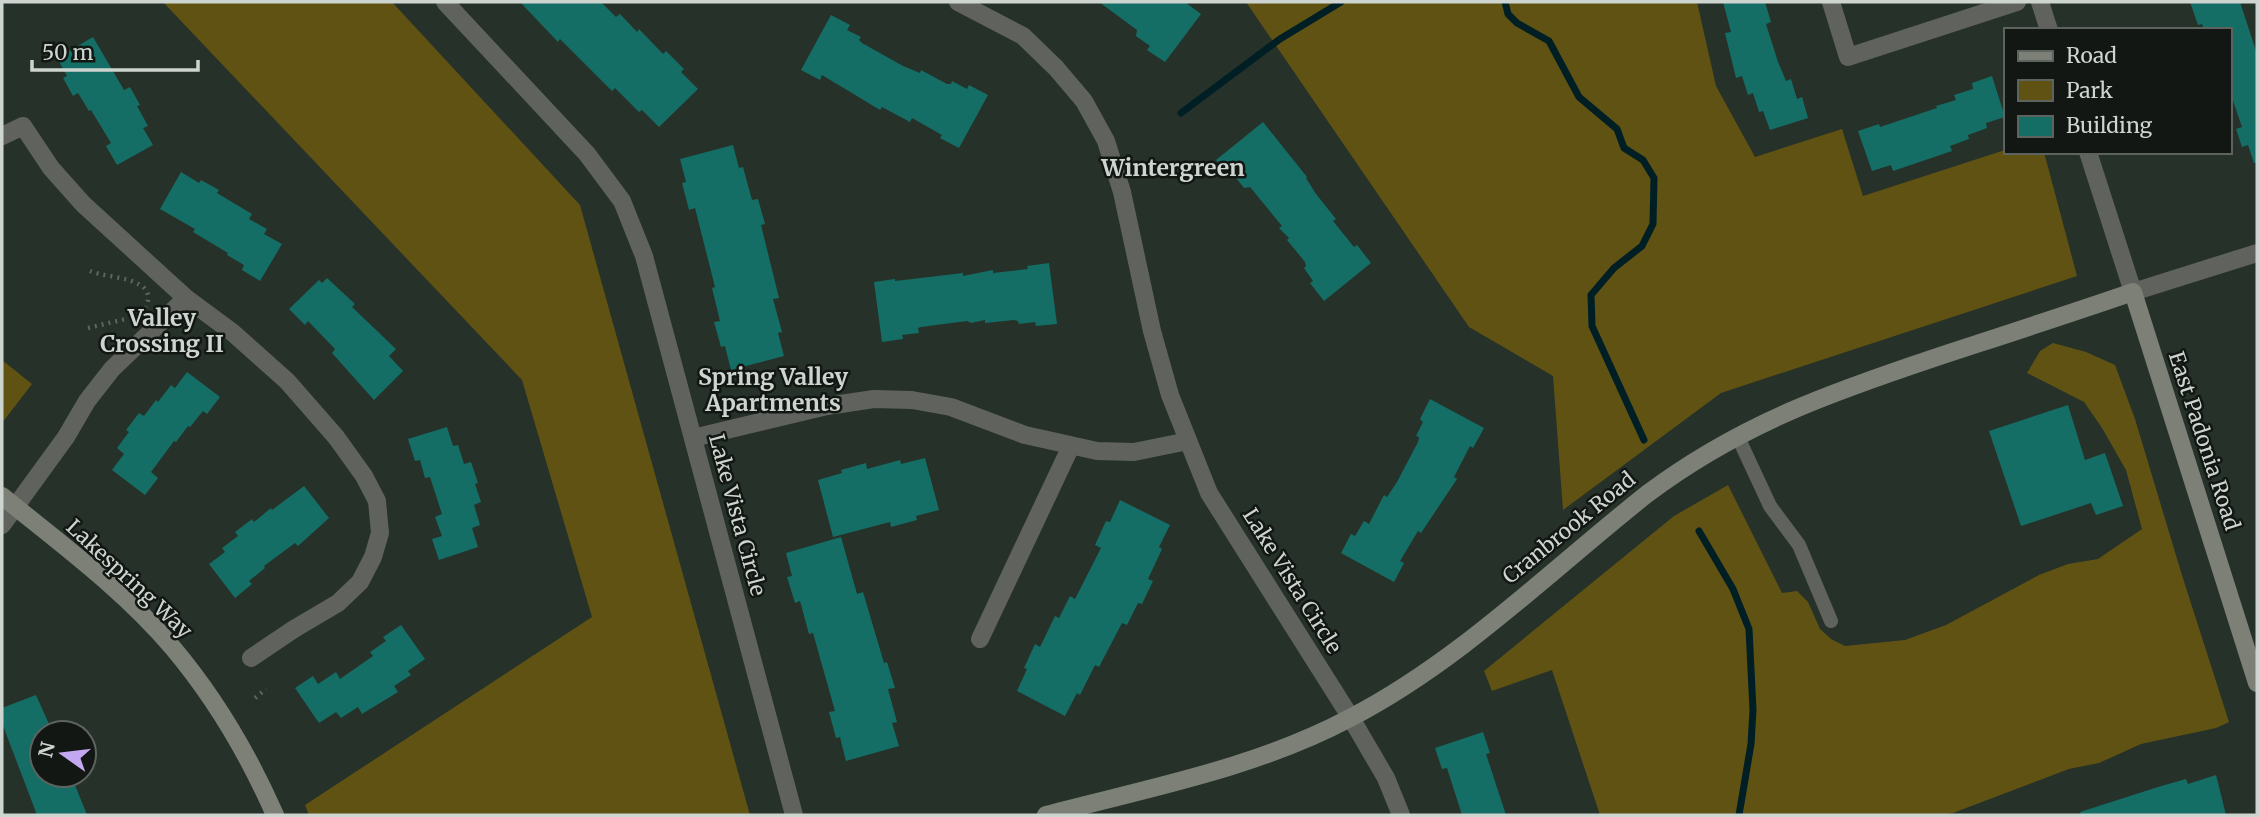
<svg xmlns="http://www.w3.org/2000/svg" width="2259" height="817" viewBox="0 0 2259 817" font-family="Merriweather,serif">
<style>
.green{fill:#605212}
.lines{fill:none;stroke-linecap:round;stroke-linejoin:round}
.stream{stroke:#001f25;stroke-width:7}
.building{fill:#146e65}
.path{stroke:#5c665f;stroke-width:4.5;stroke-dasharray:2 5;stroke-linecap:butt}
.lane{stroke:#60635d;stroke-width:14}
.street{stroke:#60635d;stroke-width:18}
.secondary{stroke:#7c8077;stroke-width:18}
.labels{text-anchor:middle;stroke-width:5;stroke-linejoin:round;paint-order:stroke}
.street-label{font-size:21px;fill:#ced5d0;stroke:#121714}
.neighbourhood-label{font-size:23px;font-weight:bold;fill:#ced5d0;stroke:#121714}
</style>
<rect width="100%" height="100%" fill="#263129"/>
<g class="green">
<path d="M163,2H392L580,205L750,815H309L305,805L592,617L522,380Z"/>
<path d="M1246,2H1697L1716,86L1755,157L1842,129L1863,196L2005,150V152H2044L2077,276L1721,393L1563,510L1553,376L1469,327Z"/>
<path d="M2053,343L2086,352L2115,365L2135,419L2181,572L2229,722L2216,728L2141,744L2099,763L2069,769L1953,813L1938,815H1600L1552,670L1492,691L1484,671L1674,516L1728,485L1782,593L1797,591L1808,602L1820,629L1831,639L1845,646L1905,640L1946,625L2039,575L2068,564L2098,559L2142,529L2126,470L2102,428L2084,402L2027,373L2040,351Z"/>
<path d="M2,360L32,384L2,423Z"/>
</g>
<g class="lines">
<g class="stream">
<path d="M1505,2L1508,14L1517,23L1549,41L1579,97L1617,129L1624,148L1643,160L1654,178L1653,224L1642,246L1614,268L1591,295L1592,326L1644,440"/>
<path d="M1181,113L1280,39L1341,2"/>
<path d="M1699,531L1733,589L1749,629L1753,710L1751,744L1739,815"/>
</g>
</g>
<g class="building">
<path d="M520,2H601L616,17L620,14L637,32L639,29L663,54L666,51L684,69L681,72L698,89L659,127L642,110L639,112L615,88L612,91L560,39L558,42Z"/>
<path d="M1099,2H1185L1201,14L1165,62L1147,50L1150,46L1136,36L1137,30Z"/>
<path d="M1723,2H1765L1771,22L1766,24L1778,62L1786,81L1791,79L1797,99L1802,97L1808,118L1770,130L1763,111L1759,112L1753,93L1748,95L1742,76L1736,78L1725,33L1731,32Z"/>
<path d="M2190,2H2240L2257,54V163H2254L2248,145L2242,147L2236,129L2242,127L2229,89V30H2204L2202,24L2198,25Z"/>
<path d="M831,15L850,25L847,30L861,37L859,40L862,43L903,66L920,73L921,70L947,84H951L952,81L967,89L969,85L988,95L959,148L940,138L942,135L912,118L910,122L882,107L880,110L822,75L820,80L801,70Z"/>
<path d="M93,37L124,90L130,87L140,105L137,106L148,126L143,128L153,145L117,165L106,146L111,143L91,110L89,111L78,93L73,96L63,78L67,76L57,58Z"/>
<path d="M1992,76L2005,117L1986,123L1987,128L1968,135L1969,139L1950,146L1952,151L1893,171L1891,165L1872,171L1858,131L1879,124L1880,127L1937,108L1936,106L1956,100L1954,95L1973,89L1972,83Z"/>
<path d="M1263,122L1307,177L1306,178L1316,194L1336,219L1333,221L1354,247L1357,245L1371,263L1324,301L1310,283L1313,281L1304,268L1306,266L1305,262L1287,240L1289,238L1279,228L1282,226L1250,187L1244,188L1233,174L1229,177L1216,160Z"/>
<path d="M733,145L739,168L743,167L752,200L758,199L765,224L761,225L779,298L773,299L782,332L778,333L784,356L731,370L725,346L721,347L714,322L720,321L712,288L715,287L695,208L689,210L682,183L686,182L680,159Z"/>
<path d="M181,172L199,183L201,180L219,190L217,193L252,214L249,219L267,229L264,234L282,244L260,281L242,270L244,265L227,255L228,253L193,232L195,229L160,209Z"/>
<path d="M1049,263L1057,324L1036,326L1035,322L1019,324L1018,321L1014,320L985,323V320L971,323L967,321L921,327L918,328L919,333L902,335L903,339L882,342L874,282L895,279V281L963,273V276L993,270V273L1028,269L1027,266Z"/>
<path d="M327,278L355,304L352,307L396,349L389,356L403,371L374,400L332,353L335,349L308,321L305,325L289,309L319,280L322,283Z"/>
<path d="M187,372L220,397L207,414L203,411L190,427L188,426L176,442L174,441L151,472L158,478L145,495L112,470L124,454L117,448L129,432L126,430L139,413L144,416L156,400L158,402L171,385L175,388Z"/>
<path d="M1430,399L1484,428L1473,448L1470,446L1454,477L1457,479L1421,533L1418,531L1400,561L1404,563L1394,582L1341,553L1351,534L1355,536L1364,521L1369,524L1384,495L1387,497L1397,482L1418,442L1419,437L1416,436L1423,422L1420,419Z"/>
<path d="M2068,405L2085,460L2105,453L2123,506L2096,515L2091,503L2021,526L1989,431Z"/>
<path d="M447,427L453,446L458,445L464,464L471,462L478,483L475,484L481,502L474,505L480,525L472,528L478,547L439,560L432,539L442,536L435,517L442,514L430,477L425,478L420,460L415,461L408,439Z"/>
<path d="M925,458L939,510L916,516L917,520L891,527L890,522L833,537L818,480L842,473L841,470L866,463L867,469L900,460L901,464Z"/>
<path d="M304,486L329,518L298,546L295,543L264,566L265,568L249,581L252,584L235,598L209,564L225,552L222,548L238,536L235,532L252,519L254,522L271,508L272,510Z"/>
<path d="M1120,500L1170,525L1159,547L1162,549L1148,579L1153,581L1142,604L1138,603L1127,625L1122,623L1099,667L1095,665L1080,695L1077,693L1065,716L1017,691L1027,669L1024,668L1035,644L1040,647L1055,616L1059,618L1070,596L1075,599L1101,548L1095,545L1106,521L1110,522Z"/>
<path d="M841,537L857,594L863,592L884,663L887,662L895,688L888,689L897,722L892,723L899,746L846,761L840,737L836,738L829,712L835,711L813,633L809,634L800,601L795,603L787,577L792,576L786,553Z"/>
<path d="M401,625L425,659L408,671L411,675L394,686L398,692L362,714L358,707L341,718L336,712L319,723L295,688L313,676L318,684L336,672L340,679L373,656L370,652L386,641L383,637Z"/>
<path d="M36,695L53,733H42V775H71L87,815H37L2,723V708Z"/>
<path d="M1483,732L1490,753L1486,754L1506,815H1462L1447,768L1442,769L1435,748Z"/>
<path d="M2216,775L2226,815H2081L2080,812L2158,787L2186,779L2188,784Z"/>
</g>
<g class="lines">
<g class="path">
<path d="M90,271C108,279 159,276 146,307"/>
<path d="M88,328L138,316"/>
<path d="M255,698L266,689"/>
</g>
<path class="lane" d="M1737,435L1770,506L1799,545L1831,621"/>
<g class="street">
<path d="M445,2L587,154L622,201L644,256L794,815"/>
<path d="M958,2L1023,36L1056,68L1084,101L1106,141L1122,192L1152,331L1170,395L1209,493L1351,718L1386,778L1401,815"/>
<path d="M1831,2L1848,57L2017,2"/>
<path d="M2040,2L2049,30"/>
<path d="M2,136L23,126L51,168L83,204L186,298L232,332L287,381L336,437L364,476L377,501L380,533L373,557L360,582L338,603L294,629L251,658"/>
<path d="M2088,152L2133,292L2257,253"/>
<path d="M693,438L827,406L874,399L912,400L951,407L1025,435L1097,451L1134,452L1188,441"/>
<path d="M2,525L66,437L87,401L112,369L186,298"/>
<path d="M980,639L1071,446"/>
</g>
<g class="secondary">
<path d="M2,496C61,544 124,590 173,648C215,698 249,756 275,815"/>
<path d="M1046,815C1148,788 1256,768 1350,718C1460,661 1551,570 1647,494C1740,424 1832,392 1940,356C2004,335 2069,314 2133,292L2257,683"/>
</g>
</g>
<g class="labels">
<g class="street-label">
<text transform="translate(2204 441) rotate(72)" y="7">East Padonia Road</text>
<text transform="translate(737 515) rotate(75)" y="7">Lake Vista Circle</text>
<text transform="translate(1569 528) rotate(-39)" y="7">Cranbrook Road</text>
<text transform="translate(129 579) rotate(43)" y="7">Lakespring Way</text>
<text transform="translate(1292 581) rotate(58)" y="7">Lake Vista Circle</text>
</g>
<g class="neighbourhood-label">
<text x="1173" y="176">Wintergreen</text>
<text x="162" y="326">Valley<tspan x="162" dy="26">Crossing II</tspan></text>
<text x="773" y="385">Spring Valley<tspan x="773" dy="26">Apartments</tspan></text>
</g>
</g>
<rect width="2259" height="817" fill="none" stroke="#ced5d0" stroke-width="7"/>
<rect x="2004" y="28" width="228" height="126" fill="#121714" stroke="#5d635f" stroke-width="2"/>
<rect x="2018" y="51" width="35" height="10" fill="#7c8077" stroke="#5d635f" stroke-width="2"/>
<text x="2066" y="63" font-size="21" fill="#ced5d0">Road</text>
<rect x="2018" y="80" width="35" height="21" fill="#605212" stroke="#5d635f" stroke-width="2"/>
<text x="2066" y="98" font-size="21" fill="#ced5d0">Park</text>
<rect x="2018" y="116" width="35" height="21" fill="#146e65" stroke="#5d635f" stroke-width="2"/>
<text x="2066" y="133" font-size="21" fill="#ced5d0">Building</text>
<g transform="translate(63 754) rotate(284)"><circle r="33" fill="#121714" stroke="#5d635f" stroke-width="2"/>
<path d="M0-5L12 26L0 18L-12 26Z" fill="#c4a7f1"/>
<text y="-10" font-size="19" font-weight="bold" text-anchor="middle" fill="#ced5d0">N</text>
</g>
<path d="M32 60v10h166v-10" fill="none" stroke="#ced5d0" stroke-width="3.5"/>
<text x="42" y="60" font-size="21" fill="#ced5d0" stroke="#121714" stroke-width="5" paint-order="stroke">50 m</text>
</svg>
